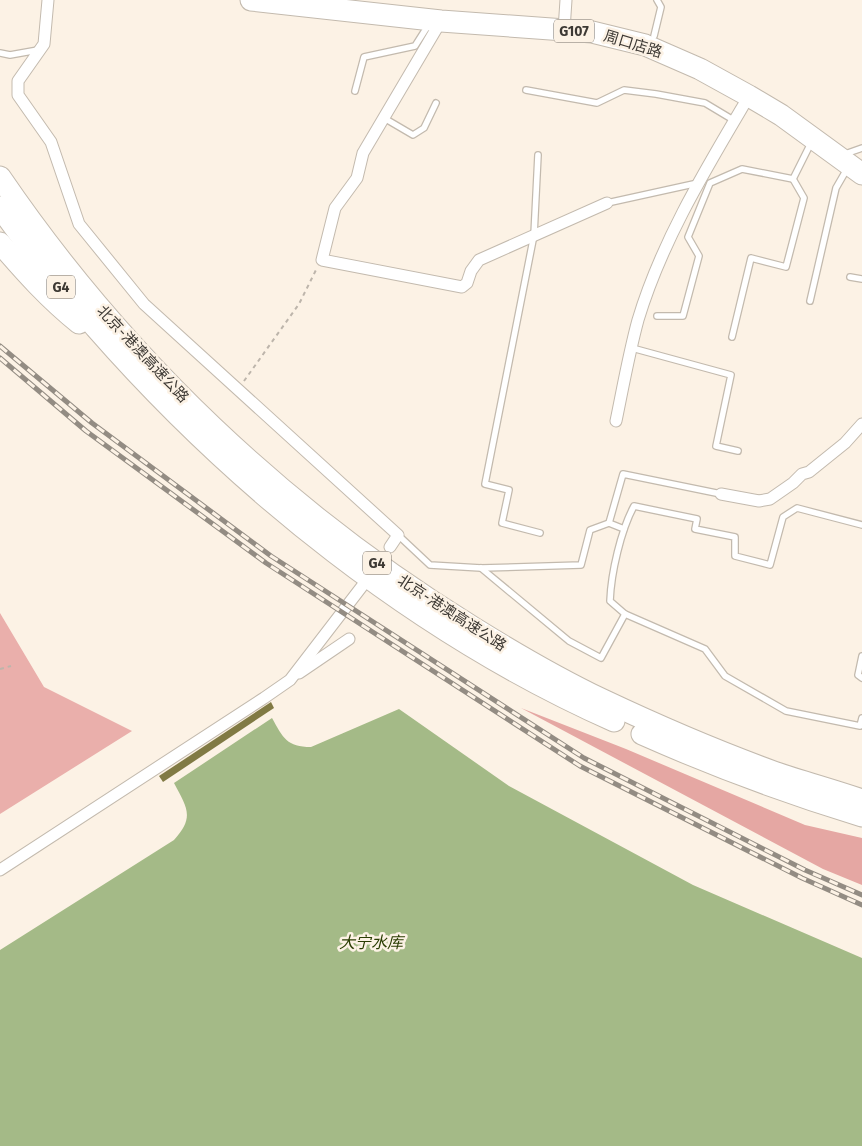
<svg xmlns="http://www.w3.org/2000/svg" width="862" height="1146" viewBox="0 0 862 1146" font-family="'Fira Sans','Noto Sans SC',sans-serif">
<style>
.green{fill:#eaafab}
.forest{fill:#e5a7a3}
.water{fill:#a4ba87}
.building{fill:#817a44}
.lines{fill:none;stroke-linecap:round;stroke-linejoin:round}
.lane-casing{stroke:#c3baae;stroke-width:8}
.street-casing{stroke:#c3baae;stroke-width:13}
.highway-casing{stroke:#c3baae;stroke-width:23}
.path{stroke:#bdb5ab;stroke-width:2;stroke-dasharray:4 4;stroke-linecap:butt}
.lane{stroke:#fff;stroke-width:5.5}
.street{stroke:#fff;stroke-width:11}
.highway{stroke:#fff;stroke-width:21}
.rail-casing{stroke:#938c83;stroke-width:5}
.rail{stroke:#fcf2e5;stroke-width:3;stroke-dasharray:9;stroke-linecap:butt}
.labels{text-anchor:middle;stroke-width:5;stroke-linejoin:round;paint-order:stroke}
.shield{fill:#fcf2e5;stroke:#767069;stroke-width:1}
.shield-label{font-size:14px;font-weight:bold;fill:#3d3934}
.street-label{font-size:15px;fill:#3d3934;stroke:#fcf2e5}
.water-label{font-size:16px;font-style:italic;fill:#2a3d03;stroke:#fcf2e5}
</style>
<rect width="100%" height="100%" fill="#fcf2e5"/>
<path class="green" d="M0,613L44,687L132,731L0,814Z"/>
<path class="forest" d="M521,708L626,749L805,825L862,838V885L823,869Z"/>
<path class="water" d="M399,709L509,786L693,885L862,958V1146H0V950L174,840C195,817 187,808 174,783L272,718C283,738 287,747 311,747Z"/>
<path class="building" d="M271,702L274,708L163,782L159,776Z"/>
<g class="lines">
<defs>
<g id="lane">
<path d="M654,36L661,7L657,0"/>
<path d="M0,53L10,55L38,50"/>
<path d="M526,90L597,103L624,90L656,94L705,103L735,121"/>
<path d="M355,91L364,57L415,46L429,24"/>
<path d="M384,118L413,135L424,128L436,103"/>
<path d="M845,154L862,148"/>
<path d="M538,155L534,235L485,484L509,490L502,523L540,533"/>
<path d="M607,203L698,183"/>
<path d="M850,277L862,279"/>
<path d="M810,301L836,188L847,169"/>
<path d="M657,316H683L699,256L688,237L710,183L742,169L793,179L811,143"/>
<path d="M732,337L751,258L786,267L804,198L793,179"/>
<path d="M632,348L731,375L716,446L738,451"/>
<path d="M609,523L623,474L721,494"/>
<path d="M862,525L797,508L783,517L770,565L735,556V537L695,529L697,519L634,506C621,530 611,573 610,601L625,614L705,649L725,676L786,711L860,726L862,718"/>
<path d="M398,535L430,565L481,568L581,565L590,530L609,523L624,529"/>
<path d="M481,568L569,641L601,658L625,614"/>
<path d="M862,656L858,675L862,678"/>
</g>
<g id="street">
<path d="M48,0L44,44L18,81V95L51,142L79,224L144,304L398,535L390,547"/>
<path d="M441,21L363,153L357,178L335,208L322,260L462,287L467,283L471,271L479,260L607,203"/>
<path d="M564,30L566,0"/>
<path d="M616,421C623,387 629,353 638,320C662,240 707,167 749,96"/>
<path d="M721,494L759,501L770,499L793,483L802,474L809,472L845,443L862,424"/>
<path d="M299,673L349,639"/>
<path d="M0,870L264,698L290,680L363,585"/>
</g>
<g id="highway">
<path d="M251,0L441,21L592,32L645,45L700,69L749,96L781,115L862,174"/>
<path d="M0,177C124,359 287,513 474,628C516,654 559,679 603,700C658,726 716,751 774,772C803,782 833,790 862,800"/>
<path d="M0,207C29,249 63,289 96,328C237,489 418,634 614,721"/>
<path d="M0,243C25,272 49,299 79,323"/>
<path d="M642,734C714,766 787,793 862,816"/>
</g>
</defs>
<use href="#lane" class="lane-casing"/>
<use href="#street" class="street-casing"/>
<use href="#highway" class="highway-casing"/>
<g class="path">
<path d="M244,381L299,304L317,268"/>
<path d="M0,669L11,666"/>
</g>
<use href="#lane" class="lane"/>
<use href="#street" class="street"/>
<use href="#highway" class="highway"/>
<defs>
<g id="rail">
<path d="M0,346L92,423L271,556L584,758L805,870L862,895"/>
<path d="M0,358L86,431L266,563L580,766L802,878L862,905"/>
</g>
</defs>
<use href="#rail" class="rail-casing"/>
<use href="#rail" class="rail"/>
</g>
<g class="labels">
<g class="shield">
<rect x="554" y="19.5" width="40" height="23" rx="4"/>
<rect x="47" y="275.5" width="28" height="23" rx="4"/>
<rect x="363" y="551.5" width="28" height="23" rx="4"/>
</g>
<g class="shield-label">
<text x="574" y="36">G107</text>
<text x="61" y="292">G4</text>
<text x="377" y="568">G4</text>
</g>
<g class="street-label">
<text transform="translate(633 44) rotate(17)" y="5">周口店路</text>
<text transform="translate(143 354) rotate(47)" y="5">北京-港澳高速公路</text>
<text transform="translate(452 613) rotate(33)" y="5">北京-港澳高速公路</text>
</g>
<g class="water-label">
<text x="371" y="948">大宁水库</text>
</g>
</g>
</svg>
